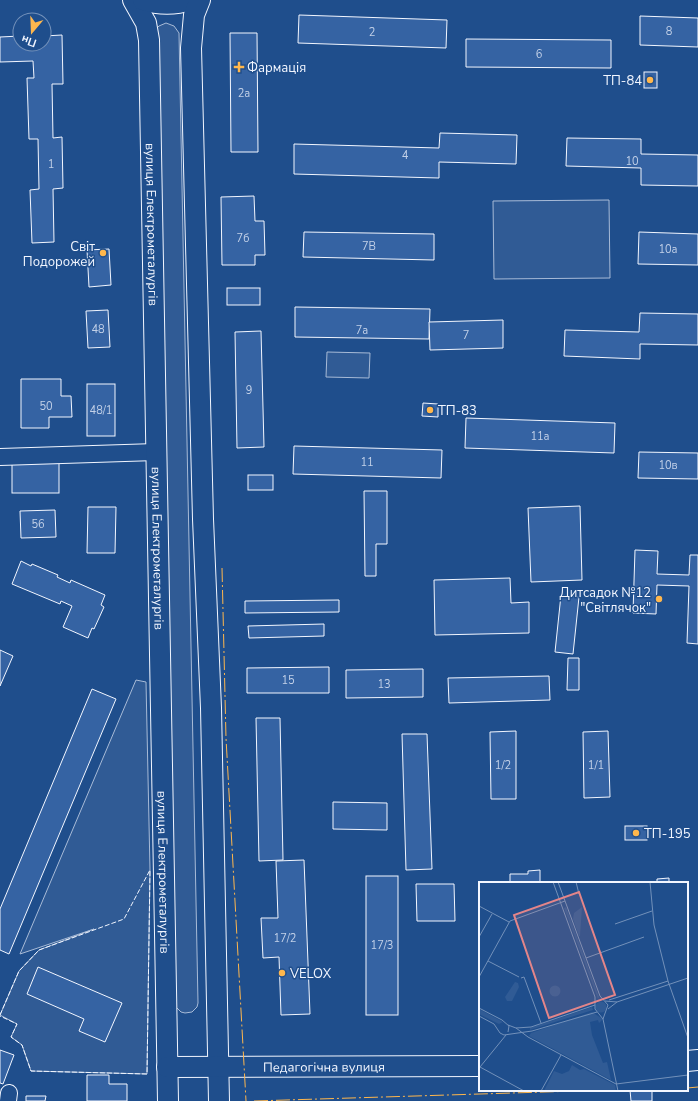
<svg xmlns="http://www.w3.org/2000/svg" width="698" height="1101" viewBox="0 0 698 1101" font-family="'Nunito Sans',sans-serif">
<style>
.built{fill:#305b95;stroke:#a8bbd7}
.building{fill:#3563a3;stroke:#f2f6ff}
.lines{fill:none;stroke-linecap:round;stroke-linejoin:round}
.minor-casing{stroke:#f2f6ff;stroke-width:18}
.major-casing{stroke:#f2f6ff;stroke-width:22}
.minor{stroke:#1f4e8c;stroke-width:16}
.major{stroke:#1f4e8c;stroke-width:20}
.fence{stroke:#f2f6ff;stroke-width:1;stroke-dasharray:5 2;stroke-linecap:butt}
.power{stroke:#ffb74d;stroke-width:1;stroke-dasharray:14 3 2 3;stroke-linecap:butt}
.poi-dot{fill:#ffb74d;stroke:#1f4e8c;stroke-width:1.5}
.labels{text-anchor:middle;stroke-width:3;stroke-linejoin:round;paint-order:stroke}
.number-label{font-size:11px;fill:#c3d1e8}
.poi-label{font-size:13px;fill:#f2f6ff;stroke:#1f4e8c;text-anchor:start}
.street-label{font-size:13px;fill:#f2f6ff;stroke:#1f4e8c}
.inset-road{fill:none;stroke:#7391ba;stroke-width:1}
.view{fill:#e38589;fill-opacity:0.15;stroke:#e38589;stroke-width:2}
.inset-edge{fill:none;stroke:#f2f6ff;stroke-width:2}
</style>
<rect width="100%" height="100%" fill="#1f4e8c"/>
<g class="built">
<path d="M166,23L174,26L179,33L198,1003L197,1007L192,1012L185,1013L181,1012L176,1007L156,29L159,26Z"/>
<path d="M609,200L610,278L494,279L493,201Z"/>
<path d="M327,352L370,353L369,378L326,377Z"/>
<path d="M136,680L146,682L150,870L147,1074L31,1071L22,1045L11,1037L17,1024L0,1015L19,971L39,950L94,929L20,954Z"/>
</g>
<g class="building">
<path d="M299,15L447,20L446,48L298,43Z"/>
<path d="M640,16L698,18V47L640,45Z"/>
<path d="M230,33H257L258,152H231Z"/>
<path d="M62,35L63,84H52L53,138L62,137L63,188L53,189L54,242L32,243L30,190L39,189L38,139H29L27,78H34L33,61L0,62V37L20,36V44H44V36Z"/>
<path d="M466,39L611,40V68L466,67Z"/>
<rect x="644" y="72" width="13" height="16"/>
<path d="M440,133L517,135L516,164L439,162V178L294,174V144L439,148Z"/>
<path d="M567,138L641,139V154L698,155V186L641,185V168L566,166Z"/>
<path d="M254,196L255,221H264L265,255H255V265H222L221,197Z"/>
<path d="M304,232L434,234V260L303,257Z"/>
<path d="M639,232L698,234V265L638,264Z"/>
<path d="M109,249L111,285L89,287L87,250Z"/>
<rect x="227" y="288" width="33" height="17"/>
<path d="M295,307L430,309L429,339L295,337Z"/>
<path d="M108,310L110,347L88,348L86,311Z"/>
<path d="M640,313L698,314V345L640,344V359L564,356L565,330L639,332Z"/>
<path d="M503,320V348L430,350L429,322Z"/>
<path d="M261,331L264,447L237,448L235,332Z"/>
<path d="M21,379H61V396H71L72,417H49V428H21Z"/>
<rect x="87" y="384" width="28" height="52"/>
<path d="M423,403L438,404V417L422,416Z"/>
<path d="M466,418L615,423L614,453L465,448Z"/>
<path d="M294,446L442,450L441,478L293,474Z"/>
<path d="M639,452L698,453V479L638,478Z"/>
<rect x="12" y="461" width="47" height="32"/>
<rect x="248" y="475" width="25" height="15"/>
<path d="M364,491H387V544H376V576H365Z"/>
<path d="M580,506L582,580L531,582L528,508Z"/>
<path d="M88,507H116L115,553H87Z"/>
<path d="M55,510L56,537L21,538L20,511Z"/>
<path d="M635,550L658,551L657,574L689,575L690,555H698V644L687,643L689,586L657,585L656,614L633,613Z"/>
<path d="M21,561L31,566L32,564L58,575L57,577L70,583L71,580L105,595L101,605L104,607L94,629L92,628L88,638L63,627L72,606L61,601L60,604L12,584Z"/>
<path d="M510,578L511,603L529,602V633L435,635L434,580Z"/>
<path d="M561,595L579,597L573,654L555,652Z"/>
<path d="M339,600V612L245,613V601Z"/>
<path d="M324,624V636L249,638L248,626Z"/>
<path d="M0,650L13,656L0,686Z"/>
<path d="M568,658H579V690H567Z"/>
<path d="M329,667V693H247V668Z"/>
<path d="M423,669V697L346,698V670Z"/>
<path d="M549,676L550,700L449,703L448,678Z"/>
<path d="M92,689L116,699L9,954L0,950V909Z"/>
<path d="M256,718H280L283,860L259,861Z"/>
<path d="M516,731V799H491L490,732Z"/>
<path d="M608,731L610,797L584,798L583,732Z"/>
<path d="M402,734H427L432,869L406,870Z"/>
<path d="M333,802L387,803V830L333,829Z"/>
<rect x="625" y="826" width="22" height="14"/>
<path d="M304,860L310,1014L281,1015L279,957L263,958L261,918H278L276,861Z"/>
<path d="M540,870V883H510V874H528V871Z"/>
<rect x="366" y="876" width="32" height="139"/>
<path d="M669,878V883H639L657,882V879Z"/>
<path d="M416,884H454L455,921H417Z"/>
<path d="M38,967L122,1003L105,1042L79,1031L84,1019L27,994Z"/>
<path d="M0,1050L14,1055L3,1084L0,1083Z"/>
<path d="M87,1075H109V1084H127V1101H87Z"/>
<path d="M630,1090H652V1101H631Z"/>
<path d="M26,1096H46L45,1101H26Z"/>
</g>
<g class="lines">
<defs>
<g id="minor">
<path d="M0,457L156,452"/>
<path d="M8,1101L9,1093"/>
</g>
<g id="major">
<path id="s1" d="M133,0L146,23L149,40L168,1101"/>
<path d="M143,0C159,5 175,5 191,0"/>
<path d="M200,0L194,15L191,48L203,519L211,708L219,1101"/>
<path d="M687,1061L698,1060"/>
<path id="s2" d="M167,1067L480,1066"/>
</g>
</defs>
<use href="#minor" class="minor-casing"/>
<use href="#major" class="major-casing"/>
<use href="#minor" class="minor"/>
<use href="#major" class="major"/>
<path class="fence" d="M0,1015L19,971L39,950L124,919L150,870L147,1074L31,1071L22,1045L11,1037L17,1024L0,1016"/>
<g class="power">
<path d="M222,568L226,738L246,1101"/>
<path d="M687,1088L698,1087"/>
<path d="M254,1101L609,1090"/>
</g>
</g>
<g class="poi-dot">
<path d="M237 61h4v4h4v4h-4v4h-4v-4h-4v-4h4z"/>
<circle cx="650" cy="80" r="4"/>
<circle cx="103" cy="253" r="4"/>
<circle cx="430" cy="410" r="4"/>
<circle cx="659" cy="599" r="4"/>
<circle cx="636" cy="833" r="4"/>
<circle cx="282" cy="973" r="4"/>
</g>
<g class="labels">
<g class="number-label">
<text x="669" y="35">8</text>
<text x="372" y="36">2</text>
<text x="539" y="58">6</text>
<text x="244" y="97">2а</text>
<text x="405" y="159">4</text>
<text x="632" y="165">10</text>
<text x="51" y="168">1</text>
<text x="243" y="242">7б</text>
<text x="369" y="250">7В</text>
<text x="668" y="253">10а</text>
<text x="98" y="333">48</text>
<text x="362" y="334">7а</text>
<text x="466" y="339">7</text>
<text x="249" y="394">9</text>
<text x="46" y="410">50</text>
<text x="101" y="414">48/1</text>
<text x="540" y="440">11а</text>
<text x="367" y="466">11</text>
<text x="668" y="469">10в</text>
<text x="38" y="528">56</text>
<text x="288" y="684">15</text>
<text x="384" y="688">13</text>
<text x="503" y="769">1/2</text>
<text x="596" y="769">1/1</text>
<text x="285" y="942">17/2</text>
<text x="382" y="949">17/3</text>
</g>
<g class="poi-label">
<text x="247" y="72">Фармація</text>
<text x="642" y="85" text-anchor="end">ТП-84</text>
<text x="95" y="251" text-anchor="end">Світ<tspan x="95" dy="15">Подорожей</tspan></text>
<text x="438" y="415">ТП-83</text>
<text x="651" y="597" text-anchor="end">Дитсадок №12<tspan x="651" dy="15">"Світлячок"</tspan></text>
<text x="644" y="838">ТП-195</text>
<text x="290" y="978">VELOX</text>
</g>
<g class="street-label">
<text dy="5" stroke="none"><textPath href="#s1" startOffset="228">вулиця Електрометалургів</textPath></text>
<text dy="5" stroke="none"><textPath href="#s1" startOffset="552">вулиця Електрометалургів</textPath></text>
<text dy="5" stroke="none"><textPath href="#s1" startOffset="876">вулиця Електрометалургів</textPath></text>
<text dy="5" stroke="none"><textPath href="#s2" startOffset="157">Педагогічна вулиця</textPath></text>
</g>
</g>
<g transform="translate(479 882)">
<rect width="209" height="209" fill="#1f4e8c"/>
<path d="M87,25L120,115L119,117L85,26ZM103,25L101,54H100L94,37L95,31ZM36,100L39,101L40,105L33,119H28L26,115ZM70.5 109a5.5 5.5 0 1 1 11 0a5.5 5.5 0 1 1-11 0ZM116.5 125a5.5 5.5 0 1 1 11 0a5.5 5.5 0 1 1-11 0ZM113,125L114,128L51,148V146ZM0,127L24,140L20,142L0,132ZM113,130L124,137L120,141L119,138L111,140L113,153L124,181L128,180L132,198L50,154L52,151ZM93,183L101,188L105,187L136,203L137,209H65L75,189L83,192L90,189Z" fill="#305b95"/>
<path class="inset-road" d="M74,0L116,115V127L124,137L139,209M79,0L121,114L129,123L124,137M97,0L100,12M171,0L175,43L189,99L209,156M0,24L30,40M136,42L173,29M0,55L13,32M107,76L165,55M9,79L40,95M0,95L31,39L86,19M42,96L45,95L62,141M130,118L189,99M126,119L138,120M0,126L23,138L30,144L29,150M129,127L138,120L209,96M0,134L15,142L21,151L25,153L53,149L118,130M29,143L37,146L52,145L116,123M37,146L49,155L137,202L209,193M1,185L45,209M1,185L27,153M62,209L82,173"/>
<path class="view" d="M100,10L136,113L70,136L35,33Z"/>
<rect width="209" height="209" class="inset-edge"/>
</g>
<g transform="translate(32 32) rotate(199)"><circle r="19" fill="#1f4e8c" stroke="#7391ba"/>
<path d="M0-3L7 15L0 10L-7 15Z" fill="#ffb74d"/>
<text y="-6" font-size="11" font-weight="bold" text-anchor="middle" fill="#f2f6ff">Пн</text>
</g>
</svg>
